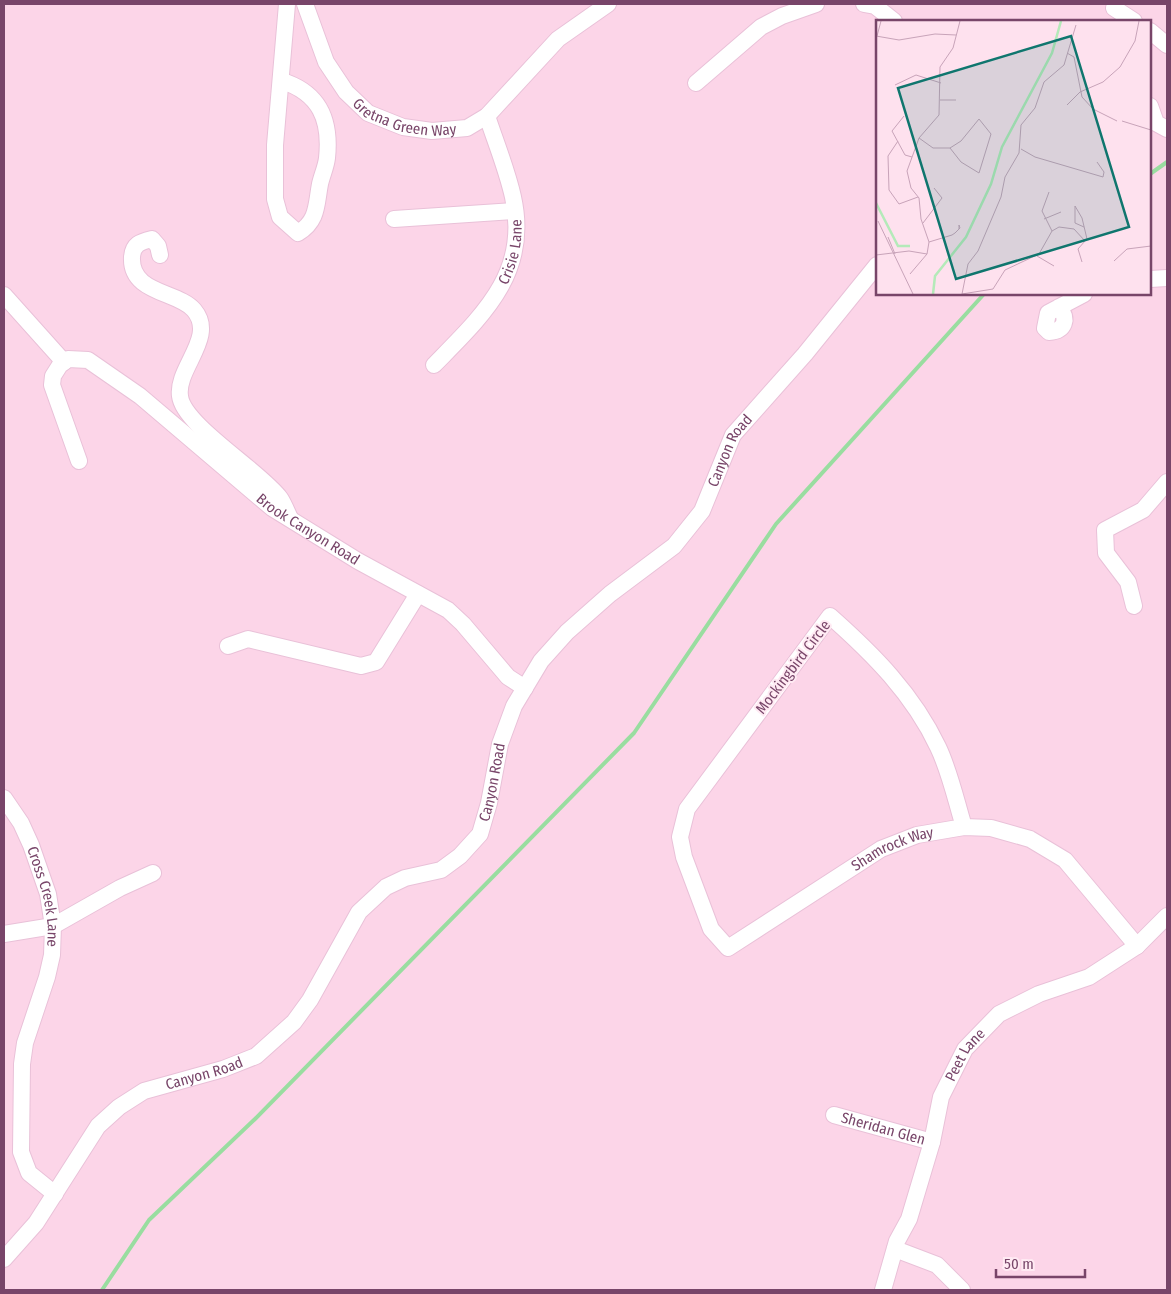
<svg xmlns="http://www.w3.org/2000/svg" width="1171" height="1294" viewBox="0 0 1171 1294" font-family="'Fira Sans Condensed',sans-serif">
<style>
.residential{fill:#fcd5e8;fill-rule:evenodd}
.lines{fill:none;stroke-linecap:round;stroke-linejoin:round}
.stream{stroke:#99dda0;stroke-width:4}
.minor-casing{stroke:#e9c1d8;stroke-width:18}
.minor{stroke:#fff;stroke-width:16}
.labels{text-anchor:middle;stroke-width:4;stroke-linejoin:round;paint-order:stroke}
.street-label{font-size:15px;fill:#784569;stroke:#ffeaf3}
.inset-river{fill:none;stroke:#b4eab9;stroke-width:2.5}
.inset-road{fill:none;stroke:#c8a3b9;stroke-width:1}
.view{fill:#0f766e;fill-opacity:0.15;stroke:#0f766e;stroke-width:2.5}
.inset-edge{fill:none;stroke:#784569;stroke-width:2.5}
</style>
<rect width="100%" height="100%" fill="#fee1ee"/>
<path class="residential" d="M4,4H1167V1290H4ZM877,21H1150V294H877Z"/>
<g class="lines">
<g class="stream">
<path d="M1150,174L1167,162"/>
<path d="M102,1290L149,1220L255,1119L634,733L776,524L984,294"/>
</g>
<defs>
<g id="minor">
<path id="s1" d="M305,4L326,62L346,92L368,113L403,127L432,131L467,128L487,116L558,39L608,4"/>
<path d="M864,4L875,6L894,21"/>
<path d="M1114,8L1134,21"/>
<path d="M1150,31L1167,45"/>
<path d="M282,81C320,93 331,120 327,158C326,167 322,175 320,184C316,205 318,221 298,233L280,217L275,199V145L287,4"/>
<path d="M696,83L761,27L782,16L816,4"/>
<path d="M1150,106L1156,123L1167,129"/>
<path d="M394,219L515,211"/>
<path d="M160,255L158,246L152,239C140,242 133,244 132,257C130,294 178,291 194,310C217,337 176,368 180,396C183,425 260,471 280,498C284,504 287,512 290,518"/>
<path d="M1150,279L1167,278"/>
<path d="M4,295L64,362"/>
<path d="M1059,307C1069,319 1065,331 1049,332L1045,328L1048,313L1084,294"/>
<path id="s2" d="M434,365C483,315 530,273 513,197C507,170 496,143 487,116"/>
<path id="s3" d="M79,461L52,385L53,376L60,365L68,359L88,360L140,396L272,508L358,561L448,610L463,624L508,677L525,688"/>
<path d="M1134,606L1128,582L1106,553L1105,530L1143,510L1167,482"/>
<path d="M228,646L248,639L361,666L376,662L418,594"/>
<path id="s4" d="M4,798L21,823L31,845L48,894L53,926L52,955L47,977L25,1043L22,1064L21,1152L29,1173L55,1194"/>
<path id="s5" d="M964,827C956,801 950,772 938,747C913,694 873,654 830,616L687,809L680,837L684,857L711,929L728,948L881,849L917,835L964,827L991,828L1030,839L1065,860L1137,946"/>
<path d="M4,934L53,926L120,888L153,873"/>
<path id="s6" d="M834,1115L932,1142"/>
<path d="M895,1249L937,1265L962,1290"/>
<path id="s7" d="M4,1259L36,1223L98,1126L119,1107L144,1091L223,1069L256,1056L294,1022L310,1000L359,912L386,887L405,878L441,870L460,856L480,834L489,803L500,744L514,706L541,661L567,632L610,594L674,546L702,511L733,435L805,354L877,265"/>
<path id="s8" d="M883,1290L897,1241L909,1219L932,1142L941,1097L965,1049L999,1014L1039,994L1089,977L1137,946L1167,916"/>
</g>
</defs>
<use href="#minor" class="minor-casing"/>
<use href="#minor" class="minor"/>
</g>
<g class="labels">
<g class="street-label">
<text dy="5" stroke="none"><textPath href="#s1" startOffset="165">Gretna Green Way</textPath></text>
<text dy="5" stroke="none"><textPath href="#s2" startOffset="140">Crisie Lane</textPath></text>
<text dy="5" stroke="none"><textPath href="#s7" startOffset="1139">Canyon Road</textPath></text>
<text dy="5" stroke="none"><textPath href="#s3" startOffset="411">Brook Canyon Road</textPath></text>
<text transform="translate(793 667) rotate(-53)" y="5">Mockingbird Circle</text>
<text dy="5" stroke="none"><textPath href="#s7" startOffset="719">Canyon Road</textPath></text>
<text dy="5" stroke="none"><textPath href="#s5" startOffset="840">Shamrock Way</textPath></text>
<text dy="5" stroke="none"><textPath href="#s4" startOffset="108">Cross Creek Lane</textPath></text>
<text dy="5" stroke="none"><textPath href="#s8" startOffset="251">Peet Lane</textPath></text>
<text dy="5" stroke="none"><textPath href="#s7" startOffset="284">Canyon Road</textPath></text>
<text dy="5" stroke="none"><textPath href="#s6" startOffset="51">Sheridan Glen</textPath></text>
</g>
</g>
<g transform="translate(876 20)">
<rect width="275" height="275" fill="#fee1ee"/>
<path class="inset-river" d="M0,183L22,226H34M57,274L59,256L90,217L115,164L126,127L176,33L185,1"/>
<path class="inset-road" d="M0,16L23,20L59,14L80,15M1,16L5,1M191,33L198,37L206,77L217,89L241,101M19,65L40,55L65,63M64,80H80M191,85L204,72L227,62L244,47L259,21L263,1M28,96L16,111L29,135L36,137M246,101L275,110M43,118L57,128H74L85,121L103,99L115,114L103,153L85,142L74,128M22,121L12,136L13,170L23,184L42,177M145,129L159,137L227,157L228,152L221,142M173,172L166,191L176,211M168,199L185,192M2,201L37,274M47,203L66,178L58,168M208,207L199,203V186L206,198L211,219L209,221M12,217L19,234M53,222L76,215L79,213L84,208L83,205V209M0,235L33,231L51,234M161,236L178,246M238,241L251,229L275,226M34,254L51,234L53,222L45,199L43,178L35,168L31,151L43,118L63,95L64,47L77,28L84,1M86,274L92,244L102,231L125,177L129,157L143,133L145,105L159,88L168,62L188,45L200,5M86,274L117,269L129,250L163,234L176,211L183,207L198,209L209,221L202,229L206,242"/>
<path class="view" d="M195,16L253,207L80,259L22,68Z"/>
<rect width="275" height="275" class="inset-edge"/>
</g>
<rect width="1171" height="1294" fill="none" stroke="#784569" stroke-width="10"/>
<path d="M996 1269v8h89v-8" fill="none" stroke="#784569" stroke-width="2.5"/>
<text x="1004" y="1269" font-size="15" fill="#784569" stroke="#ffeaf3" stroke-width="4" paint-order="stroke">50 m</text>
</svg>
